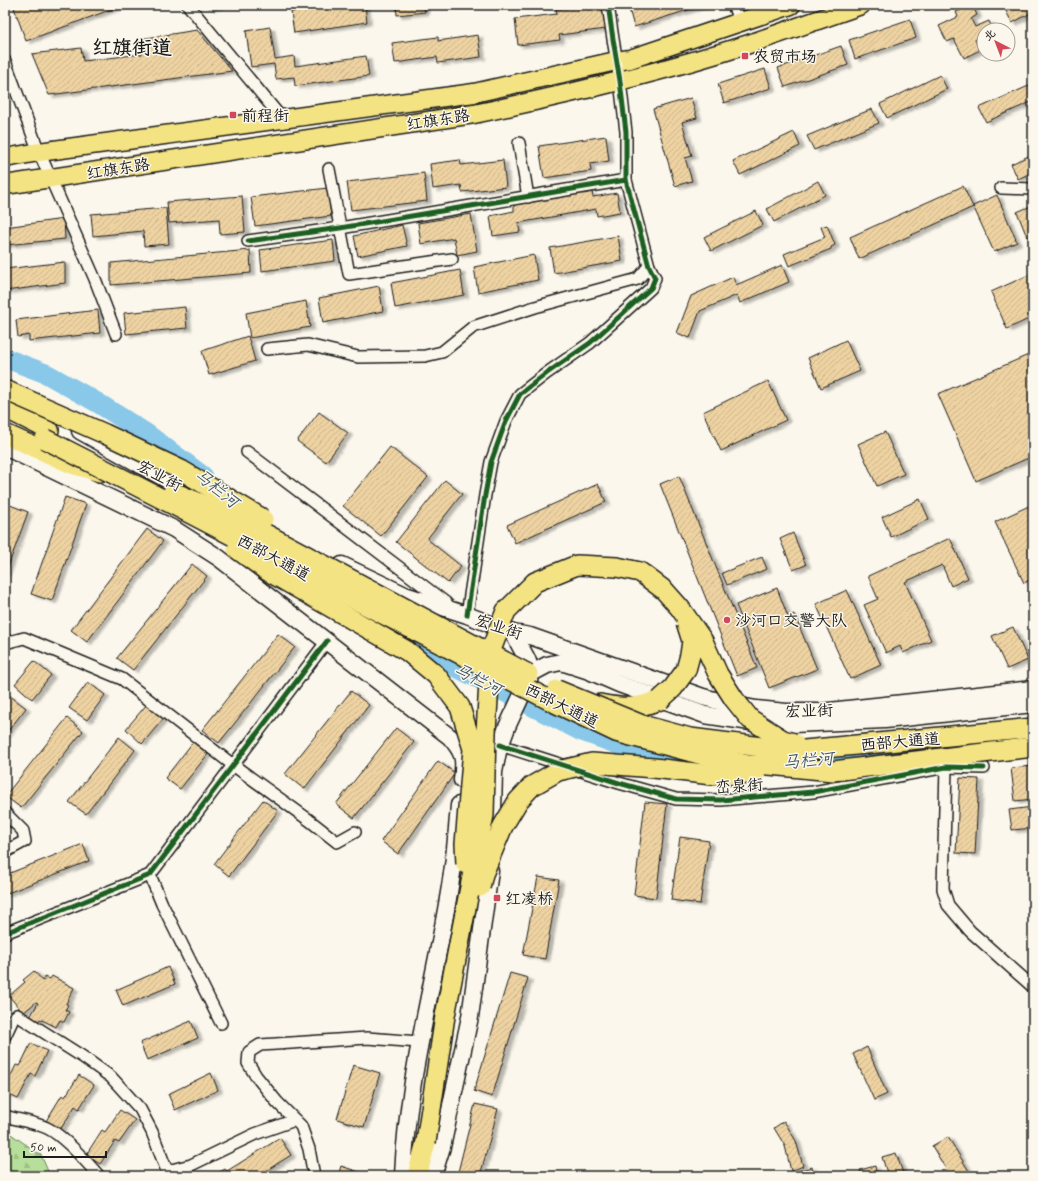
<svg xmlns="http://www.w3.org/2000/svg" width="1038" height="1181" viewBox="0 0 1038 1181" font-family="Mynerve,'LXGW WenKai TC',sans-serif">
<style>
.forest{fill:url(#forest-firs);stroke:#6a7e5c}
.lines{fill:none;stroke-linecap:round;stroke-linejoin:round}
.river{stroke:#89c8e9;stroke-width:20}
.building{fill:url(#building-hatch);stroke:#1c1c1c;filter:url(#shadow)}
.minor-casing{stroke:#1c1c1c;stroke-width:14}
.secondary-casing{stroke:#1c1c1c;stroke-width:19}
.primary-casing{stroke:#1c1c1c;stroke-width:21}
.trunk-casing{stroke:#1c1c1c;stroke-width:22}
.minor{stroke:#fbf7ec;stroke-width:11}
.secondary{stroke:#fbf7ec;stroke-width:16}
.primary{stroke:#f4e382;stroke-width:18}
.trunk{stroke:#f4e382;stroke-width:19}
.trunk-bridge-casing{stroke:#1c1c1c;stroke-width:22;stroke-linecap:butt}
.trunk-bridge{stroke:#f4e382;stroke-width:19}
.cycleway-casing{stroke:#fbf7ec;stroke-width:8}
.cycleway{stroke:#1b5e20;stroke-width:5}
.poi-dot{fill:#d1495b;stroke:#fbf7ec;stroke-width:1.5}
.labels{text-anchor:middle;stroke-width:3;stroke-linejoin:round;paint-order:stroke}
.poi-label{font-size:16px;fill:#1c1c1c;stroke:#fbf7ec;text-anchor:start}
.street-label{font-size:16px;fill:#1c1c1c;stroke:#fbf7ec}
.water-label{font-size:17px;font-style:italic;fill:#425864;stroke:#fbf7ec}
.district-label{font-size:20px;font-weight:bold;fill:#1c1c1c;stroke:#fbf7ec}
</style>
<defs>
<pattern id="forest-firs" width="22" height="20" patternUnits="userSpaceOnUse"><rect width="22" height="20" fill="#b7df9c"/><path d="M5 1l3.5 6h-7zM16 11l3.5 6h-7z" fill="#9dbf86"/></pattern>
<pattern id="building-hatch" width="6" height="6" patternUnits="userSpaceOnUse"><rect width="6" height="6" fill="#eed2a2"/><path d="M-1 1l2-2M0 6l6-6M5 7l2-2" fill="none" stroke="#ccb48b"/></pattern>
<filter id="shadow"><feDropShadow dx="4.5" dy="2.5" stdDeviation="1" flood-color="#0004"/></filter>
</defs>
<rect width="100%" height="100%" fill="#fbf7ec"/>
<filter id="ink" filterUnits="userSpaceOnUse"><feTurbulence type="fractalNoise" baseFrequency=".025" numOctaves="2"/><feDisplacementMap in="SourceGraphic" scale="8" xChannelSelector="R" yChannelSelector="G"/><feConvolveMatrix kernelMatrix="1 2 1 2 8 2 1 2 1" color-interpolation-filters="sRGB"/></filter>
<g filter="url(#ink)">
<path class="forest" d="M5,1130L41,1155L50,1176H5Z"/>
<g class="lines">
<g class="river">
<path d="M5,358L47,374L98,403L147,434L203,476"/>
<path d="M401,629L444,661L581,731L659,759L690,764"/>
<path d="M792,762L810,761L891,750"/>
</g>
</g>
<g class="building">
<path d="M13,5H123L26,41Z"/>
<path d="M208,5H220L209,8Z"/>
<path d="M336,5H365L367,22L294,33L291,12Z"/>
<path d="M396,5H424L425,12L397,15Z"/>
<path d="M591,5H604L606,29L559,35L560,40L518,45L515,19L557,14L556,9Z"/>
<path d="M628,5H704L634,27Z"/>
<path d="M971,5H972L977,15L971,19L975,27L989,21L993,30H984V40L981,41L979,38L975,40L980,50L964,58L954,39L947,42L939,26L958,17L956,12Z"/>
<path d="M1008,5H1033V17L1031,13L1012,23L1004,7Z"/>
<path d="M910,19L916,38L855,59L849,40Z"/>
<path d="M270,27L275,59L294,56L295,66L366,56L369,76L295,86L294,77L276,79L274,64L251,67L246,31Z"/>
<path d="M197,30L232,71L49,95L32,54L81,48L83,61L142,54L140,39Z"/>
<path d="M478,35L481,57L438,63L437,57L395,63L392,43L438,37V41Z"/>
<path d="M841,46L848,65L785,87L778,68Z"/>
<path d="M765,69L771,88L724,103L718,84Z"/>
<path d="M940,75L947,89L887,118L880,104Z"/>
<path d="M1033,84V101L986,122L979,108Z"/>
<path d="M691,98L697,118L682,122L692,156L685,158L692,181L675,186L653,109Z"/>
<path d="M872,109L879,123L814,150L807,136Z"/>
<path d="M794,132L800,146L740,175L733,161Z"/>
<path d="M606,136L609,161L590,164L591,171L544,178L539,146Z"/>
<path d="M1033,154V172L1018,179L1011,164Z"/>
<path d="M460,160L461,165L503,160L506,187L462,192L461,185L433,189L430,164Z"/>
<path d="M424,173L427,201L351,210L347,182Z"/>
<path d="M818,181L825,195L774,222L767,209Z"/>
<path d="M963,186L973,207L859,259L850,237Z"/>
<path d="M328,188L331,216L255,226L251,197Z"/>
<path d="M592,192L593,197L617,193L620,212L597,216L596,209L518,223L520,232L493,236L490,216L514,211V205Z"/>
<path d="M997,195L1017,242L994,252L973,206Z"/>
<path d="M242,196L245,232L220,234L219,219L169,223L167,202Z"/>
<path d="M1033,205V234L1027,237L1017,212Z"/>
<path d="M166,208L169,244L144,246L143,231L93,236L91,214Z"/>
<path d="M756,211L763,225L711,251L704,237Z"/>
<path d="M471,214L477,251L457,255L454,238L421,244L418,223Z"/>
<path d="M64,219L65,239L5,245V227Z"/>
<path d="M402,225L407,246L358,256L354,236Z"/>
<path d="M827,225L835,245L831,247V249L789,266L784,254L825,237L821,227Z"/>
<path d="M618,236L622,261L554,273L550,248Z"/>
<path d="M333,240L335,261L262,271L260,250Z"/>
<path d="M250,250L251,273L111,285V263Z"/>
<path d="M534,255L538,280L478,292L474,267Z"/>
<path d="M65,262V283L5,291V269Z"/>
<path d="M782,265L789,282L740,303L737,295L700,311L690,338L677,333L691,296L733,277L736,285Z"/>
<path d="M460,270L464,295L395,308L391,283Z"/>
<path d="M1033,273V317L1007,329L991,292Z"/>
<path d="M379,286L383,311L323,323L319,298Z"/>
<path d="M306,301L310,327L250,338L246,313Z"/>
<path d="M185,307L187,328L126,334L124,313Z"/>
<path d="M98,310L100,333L29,341V335L18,337L16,320Z"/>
<path d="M248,336L255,361L209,375L202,351Z"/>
<path d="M846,340L860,371L821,388L808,358Z"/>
<path d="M1033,353V456L976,481L938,394Z"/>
<path d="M768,381L786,420L721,451L703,412Z"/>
<path d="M319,412L348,433L326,462L297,441Z"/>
<path d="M885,432L904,474L877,486L858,444Z"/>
<path d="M390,447L428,477L381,536L343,506Z"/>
<path d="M679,476L757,668L737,676L660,484Z"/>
<path d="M445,480L462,494L427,539L461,566L448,583L396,542Z"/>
<path d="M598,484L606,502L515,543L507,525Z"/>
<path d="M65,497L86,504L52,601L31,594Z"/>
<path d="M920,499L929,519L891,537L882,517Z"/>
<path d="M1033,504V578L1024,583L995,522Z"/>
<path d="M10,505L28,512L5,575V520Z"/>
<path d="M147,529L163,541L87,642L71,630Z"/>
<path d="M793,533L806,565L793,570L780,539Z"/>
<path d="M950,538L968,578L951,586L942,565L905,582L931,640L903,653L900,646L886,653L864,605L878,599L868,576Z"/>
<path d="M762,557L767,569L727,585L722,573Z"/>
<path d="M192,564L207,576L133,670L117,658Z"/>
<path d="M777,588L788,617L794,614L817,669L769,688L736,605Z"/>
<path d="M847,590L881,665L850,679L816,604Z"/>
<path d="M1013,627L1028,660L1007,669L992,636Z"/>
<path d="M278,634L295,647L219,743L202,730Z"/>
<path d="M34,661L51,675L32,699L15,684Z"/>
<path d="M88,682L105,695L87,720L69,708Z"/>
<path d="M351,691L369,705L304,789L285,774Z"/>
<path d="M9,695L26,708L5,735V700Z"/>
<path d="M147,704L164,718L142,744L126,729Z"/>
<path d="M67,718L83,731L21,808L5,796Z"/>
<path d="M396,728L414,742L354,818L336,804Z"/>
<path d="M119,737L135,750L86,814L69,802Z"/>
<path d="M193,742L208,754L180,789L165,778Z"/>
<path d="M438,761L455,773L398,854L381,841Z"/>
<path d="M1033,766V799L1015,801L1011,768Z"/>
<path d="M960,778L979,779L975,854L956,853Z"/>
<path d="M263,800L278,811L229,876L214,864Z"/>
<path d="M645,802L667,804L656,898L634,895Z"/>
<path d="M1033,807V828L1012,830L1009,810Z"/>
<path d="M680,837L709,841L700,904L671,900Z"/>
<path d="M83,844L89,861L5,894V875Z"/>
<path d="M538,877L559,880L545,959L523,955Z"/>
<path d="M168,967L175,984L123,1006L116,990Z"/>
<path d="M34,971L43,981L45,977L50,979L52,976L74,988L66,1004L68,1005L65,1010L69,1012L64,1022L60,1020L56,1027L40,1019L38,1021L30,1017L38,1003L36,1002L23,1013L9,996L25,982L23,980Z"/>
<path d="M510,973L528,978L492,1097L474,1091Z"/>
<path d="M191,1021L198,1038L147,1060L140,1043Z"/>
<path d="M31,1043L47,1051L35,1076L31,1074L18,1099L5,1093V1088L16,1065L20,1066Z"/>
<path d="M867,1047L887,1094L874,1100L853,1054Z"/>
<path d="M353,1065L380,1073L364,1127L337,1119Z"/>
<path d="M211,1073L218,1090L175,1110L168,1094Z"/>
<path d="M79,1075L94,1085L79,1109L75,1106L60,1130L46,1121L62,1095L65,1097Z"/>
<path d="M475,1104L498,1109L480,1176H457Z"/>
<path d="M120,1110L135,1120L119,1143L115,1141L100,1164L86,1155L102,1130L105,1132Z"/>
<path d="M784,1121L796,1141L803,1166L791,1171L785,1146L774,1128Z"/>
<path d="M948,1137L972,1176H950L932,1146Z"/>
<path d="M280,1138L291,1155L258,1176H213L225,1169L227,1171Z"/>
<path d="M896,1153L904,1176H888L882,1157Z"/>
<path d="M341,1166L368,1175L367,1176H338Z"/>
<path d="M875,1166L877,1176H862L860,1170Z"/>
<path d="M812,1167L814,1176H799L798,1171Z"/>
</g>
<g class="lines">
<defs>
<g id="minor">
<path d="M188,5L283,120"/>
<path d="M733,5L740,22"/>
<path d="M5,61L39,152L95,279L116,334"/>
<path d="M519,143L528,197"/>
<path d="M329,169L349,274L452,259"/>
<path d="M1001,188L1033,189"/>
<path d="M248,241L340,228L626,180"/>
<path d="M267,349L308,345L358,357L425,356L442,352L473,327L535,307L638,279L649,266"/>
<path d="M247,452L446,603L450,608"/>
<path d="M467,615L485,495L491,462L506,421L520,394L547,373L590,343L651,288L655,278L649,266L626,180V132L620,81L613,39L608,5"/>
<path d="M5,643L24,638L122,679L233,765L309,820L337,842L355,832"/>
<path d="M500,745L619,783L676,799L721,800L813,792L946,767L984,768"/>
<path d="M946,767L943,889L948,905L970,931L1033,987"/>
<path d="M5,813L23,831L25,841L5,852"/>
<path d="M150,875L162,904L221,1023"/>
<path d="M5,933L150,875L327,641"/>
<path d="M5,1036L13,1019L17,1015L83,1057L111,1077L140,1109L152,1132L167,1171V1176"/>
<path d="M5,1116C18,1120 34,1122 47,1128C64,1136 86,1161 99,1176"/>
<path d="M167,1171L191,1165L255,1134L295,1120"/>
<path d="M314,1176L309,1149L301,1126L277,1102L256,1076L248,1063L249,1052L260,1045L276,1044L367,1038L419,1042"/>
</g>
<g id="secondary">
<path d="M80,431L173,483L191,492"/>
<path d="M5,447L174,529L219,558L450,737C464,753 465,759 462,780"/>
<path d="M342,565L405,595L467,615L513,633L530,636L703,697L730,704L756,709L786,712H820L1033,689"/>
<path d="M513,633L527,659L532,673"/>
<path d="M492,848L494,772L498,752L507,727L532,673L547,665L561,662L589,671L619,684L705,715L770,725L885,720L1033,704"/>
<path d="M403,1176C407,1075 436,979 451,880C455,855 457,830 459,805"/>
<path d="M433,1176L442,1147L470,1017L490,871"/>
</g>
<g id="primary">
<path d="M5,158L39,152L474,93L616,61L630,59L791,5"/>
<path d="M5,185L474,114C567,95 659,73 749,44C787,31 824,18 861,5"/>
</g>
<g id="trunk">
<path d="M5,408L49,430"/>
<path d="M5,434L72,464L100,472"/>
<path d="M600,704C627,709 634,709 660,700"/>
<path d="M417,1176L426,1142"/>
</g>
</defs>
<use href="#minor" class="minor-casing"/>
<use href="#secondary" class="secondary-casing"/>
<use href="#primary" class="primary-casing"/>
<use href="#trunk" class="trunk-casing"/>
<use href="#minor" class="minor"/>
<use href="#secondary" class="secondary"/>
<use href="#primary" class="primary"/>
<use href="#trunk" class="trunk"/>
<defs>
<g id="trunk-bridge">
<path d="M5,390L105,434L181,470L263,519"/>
<path d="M45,439L172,504L327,585L553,702L616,732L711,757L748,765H769L833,771L1033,747"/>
<path d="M173,492L236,518L528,674"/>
<path d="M237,549L266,570L407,651L436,675L460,707L473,749L465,844L466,864"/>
<path d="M557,690L642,725L690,738L794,751L1033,728"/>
<path d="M660,700L673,688L686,670L690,655L692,641L686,622"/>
<path d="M480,887L483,874L503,826L518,801L532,786L558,771L592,763L654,768L712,775L755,774"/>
<path d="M426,1142L445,1016L484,815L486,732L491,650L506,611L535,582L577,565L617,567L640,572L664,590L680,608L703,641L718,674L734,699L750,719L783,740L794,743"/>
</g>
</defs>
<use href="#trunk-bridge" class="trunk-bridge-casing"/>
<use href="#trunk-bridge" class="trunk-bridge"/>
<defs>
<g id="cycleway">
<path d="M248,241L340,228L626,180"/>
<path d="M467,615L485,495L491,462L506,421L520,394L547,373L590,343L651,288L655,278L649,266L626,180V132L620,81L613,39L608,5"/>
<path d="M500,745L619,783L676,799L721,800L813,792L946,767L984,768"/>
<path d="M5,933L150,875L327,641"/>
</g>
</defs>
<use href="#cycleway" class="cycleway-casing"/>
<use href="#cycleway" class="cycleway"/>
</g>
</g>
<g class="poi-dot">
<rect x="741" y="52" width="8" height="8" rx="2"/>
<rect x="229" y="111" width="8" height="8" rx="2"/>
<circle cx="727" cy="620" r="4"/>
<rect x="493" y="894" width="8" height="8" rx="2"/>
</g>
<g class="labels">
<g class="poi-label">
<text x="753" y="62">农贸市场</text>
<text x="241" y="121">前程街</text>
<text x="735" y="626">沙河口交警大队</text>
<text x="505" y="904">红凌桥</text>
</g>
<g class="street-label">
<text transform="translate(438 119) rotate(-9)" y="6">红旗东路</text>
<text transform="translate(118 168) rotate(-9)" y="6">红旗东路</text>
<text transform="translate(160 475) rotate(28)" y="6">宏业街</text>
<text transform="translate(274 557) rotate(28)" y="6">西部大通道</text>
<text transform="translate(499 626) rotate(18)" y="6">宏业街</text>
<text transform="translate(562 705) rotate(26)" y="6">西部大通道</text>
<text transform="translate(809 710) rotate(-2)" y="6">宏业街</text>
<text transform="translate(900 741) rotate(-5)" y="6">西部大通道</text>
<text transform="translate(739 785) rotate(-4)" y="6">峦泉街</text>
</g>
<g class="water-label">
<text transform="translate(217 488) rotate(39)" y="6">马栏河</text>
<text transform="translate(478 679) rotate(27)" y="6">马栏河</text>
<text transform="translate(808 760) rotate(-5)" y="6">马栏河</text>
</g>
<g class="district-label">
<text x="132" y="54">红旗街道</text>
</g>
</g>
<rect width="1038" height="1181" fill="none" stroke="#fbf7ec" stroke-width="20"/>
<rect x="10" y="10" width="1018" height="1161" fill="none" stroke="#1c1c1c" stroke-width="1.5" filter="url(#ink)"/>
<g transform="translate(996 42) rotate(318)"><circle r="19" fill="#fbf7ec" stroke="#a29f99"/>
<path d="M0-3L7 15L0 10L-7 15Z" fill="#d1495b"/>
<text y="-6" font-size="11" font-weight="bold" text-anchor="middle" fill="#1c1c1c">北</text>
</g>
<path d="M24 1151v6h82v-6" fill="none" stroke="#1c1c1c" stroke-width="2"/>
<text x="30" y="1151" font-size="12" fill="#1c1c1c" stroke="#fbf7ec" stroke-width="3" paint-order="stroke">50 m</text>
</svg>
